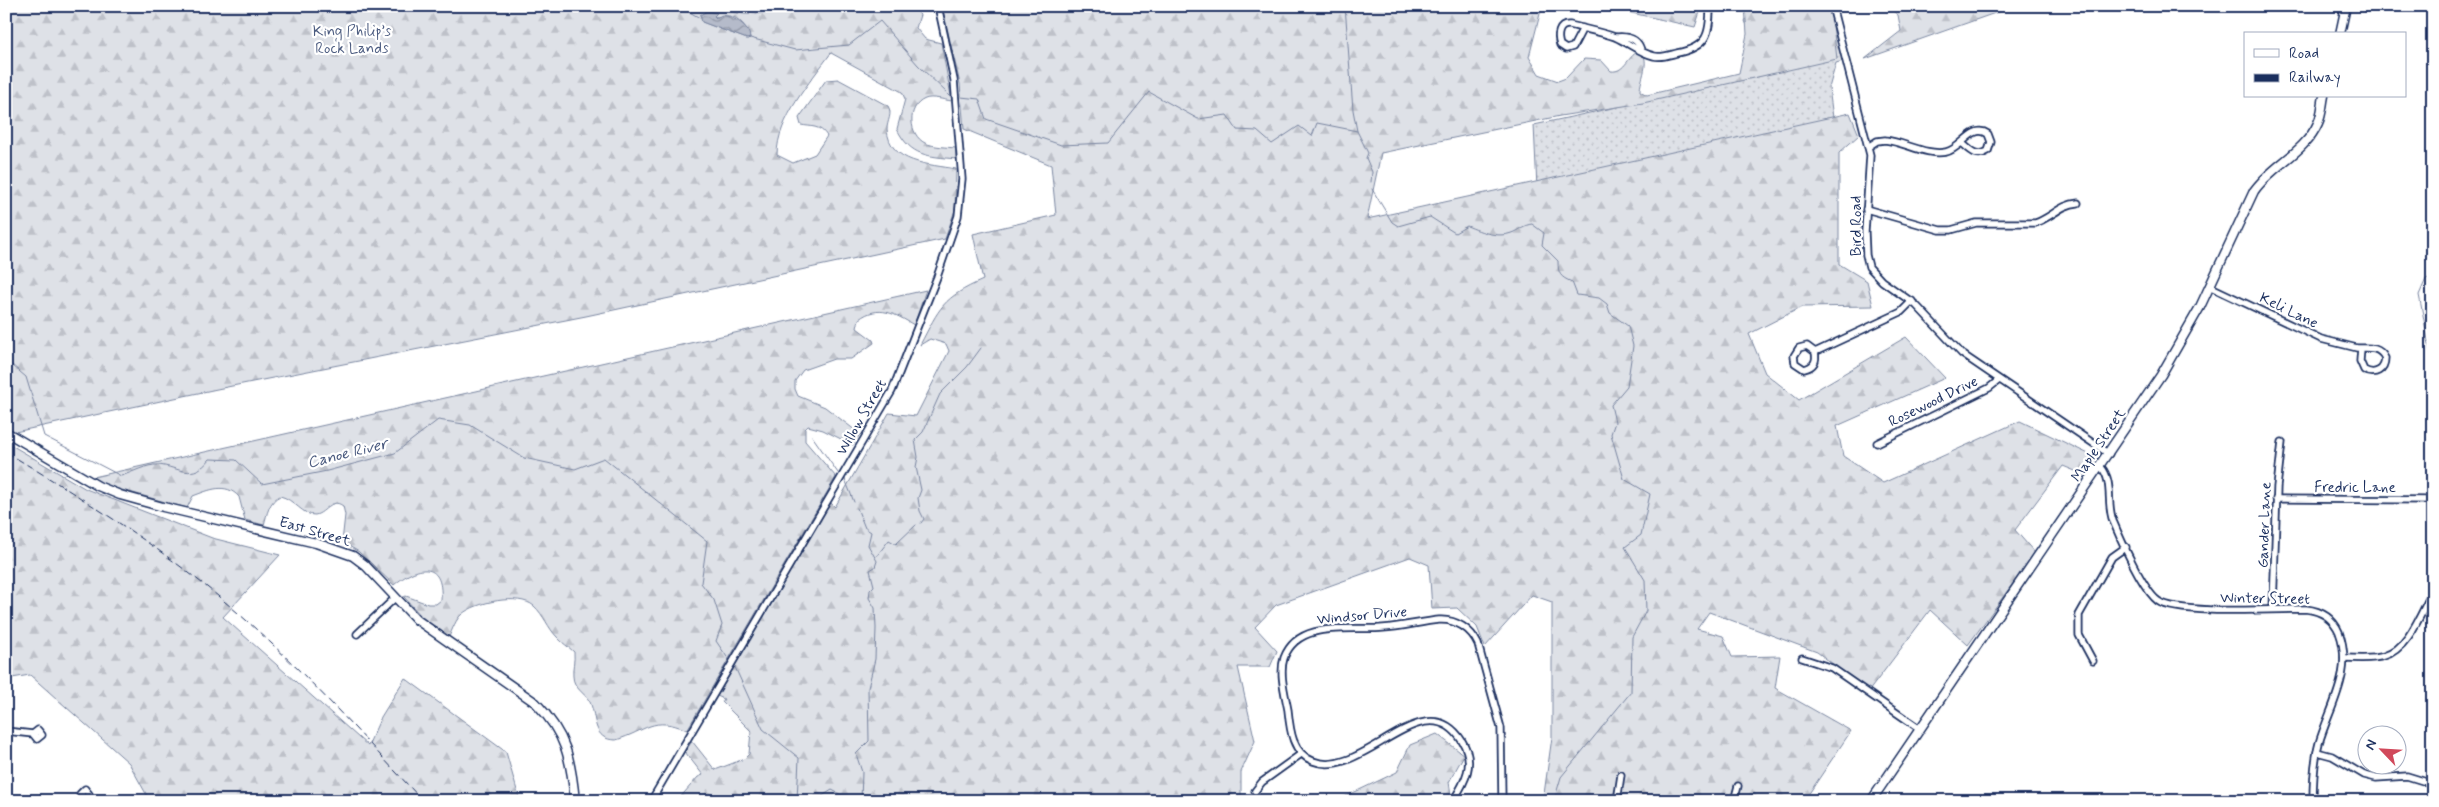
<svg xmlns="http://www.w3.org/2000/svg" width="2439" height="807" viewBox="0 0 2439 807" font-family="Mynerve,sans-serif">
<style>
.grass{fill:url(#grass-dots);stroke:#7c88a2}
.forest{fill:url(#forest-firs);stroke:#7c88a2;fill-rule:evenodd}
.water{fill:url(#water-waves);stroke:#77839f}
.lines{fill:none;stroke-linecap:round;stroke-linejoin:round}
.stream{stroke:#77839f;stroke-width:1}
.street-casing{stroke:#1b2f5e;stroke-width:9}
.secondary-casing{stroke:#1b2f5e;stroke-width:11}
.street{stroke:#fff;stroke-width:5.5}
.secondary{stroke:#fff;stroke-width:8}
.rail{stroke:#1b2f5e;stroke-width:1;stroke-dasharray:8 4;stroke-linecap:butt}
.labels{text-anchor:middle;stroke-width:4.5;stroke-linejoin:round;paint-order:stroke}
.park-label{font-size:15px;fill:#4c5c80;stroke:#fff}
.street-label{font-size:15px;fill:#1b2f5e;stroke:#fff}
.water-label{font-size:16px;font-style:italic;fill:#49597e;stroke:#fff}
</style>
<defs>
<pattern id="grass-dots" width="8" height="8" patternUnits="userSpaceOnUse" patternTransform="scale(1.25)"><rect width="8" height="8" fill="#dee1e7"/><path d="M2 2h.1M6 6h.1" fill="none" stroke="#bec1c9" stroke-width="1.8" stroke-linecap="round"/></pattern>
<pattern id="forest-firs" width="22" height="20" patternUnits="userSpaceOnUse" patternTransform="scale(1.25)"><rect width="22" height="20" fill="#dee1e7"/><path d="M5 1l3.5 6h-7zM16 11l3.5 6h-7z" fill="#bec1c9"/></pattern>
<pattern id="water-waves" width="16" height="10" patternUnits="userSpaceOnUse" patternTransform="scale(1.25)"><rect width="16" height="10" fill="#b5bbca"/><path d="M0 5q4-4 8 0t8 0" fill="none" stroke="#9298a7"/></pattern>
</defs>
<rect width="100%" height="100%" fill="#fff"/>
<filter id="ink" filterUnits="userSpaceOnUse"><feTurbulence type="fractalNoise" baseFrequency=".02" numOctaves="2"/><feDisplacementMap in="SourceGraphic" scale="10" xChannelSelector="R" yChannelSelector="G"/><feConvolveMatrix kernelMatrix="1 2 1 2 8 2 1 2 1" color-interpolation-filters="sRGB"/></filter>
<g filter="url(#ink)">
<path class="grass" d="M1753,6H1830L1843,61L1836,63L1829,88L1836,140L1551,484L1534,125L1769,74L1745,21Z"/>
<g class="forest">
<path d="M6,6H719C735,15 760,19 775,6H912L920,15L916,28L925,39L941,43L952,101C944,100 932,96 925,99C906,107 909,135 925,143C934,147 946,147 956,148V159C928,156 911,157 897,129L905,99L902,92L831,53C810,82 777,119 777,155L793,163L815,154L827,136C820,125 811,127 801,125L799,118L826,80L838,79L888,106C893,114 887,121 887,129C889,164 930,164 956,169L955,210L945,239L586,316L217,389L15,432L6,427ZM705,11L715,13L713,16C719,18 723,15 729,16C739,17 749,29 750,38L747,39L702,22Z"/>
<path d="M942,6H1542L1529,57L1539,74L1558,81L1566,78L1584,59L1601,60L1611,71C1626,73 1628,53 1641,51C1651,62 1640,79 1640,91L1647,95L1739,73L1747,34L1745,6H1827L1832,17L1837,59L1643,103L1560,116L1381,153L1367,219L1850,113L1859,135L1839,153V264L1867,281L1873,306L1802,307L1749,334L1765,373L1799,400L1906,337L1945,378L1837,426L1843,456L1883,483L2020,421L2097,458L2085,475L2063,466L2015,530L2035,553L1968,645L1930,610L1869,691L1817,652L1709,612L1697,629L1723,636L1732,657L1780,656L1775,688L1851,731L1804,801H1543L1552,737V602L1532,595L1485,647L1477,627L1457,608L1432,609L1429,565L1410,557L1276,605L1255,627L1277,651L1270,667H1238L1255,741L1241,772V801H677L698,777L703,775L685,752L692,741L715,770L744,759L749,754L751,731L722,702L724,699L717,696L830,502L835,507L889,413L916,416L949,351L946,344L930,339L920,345C940,307 942,298 983,280L973,234L1056,215L1051,165L964,129L960,84Z"/>
<path d="M1600,6H1702L1695,27Z"/>
<path d="M1887,6H2015L1865,59L1901,31L1898,15Z"/>
<path d="M926,290L914,325C895,314 879,304 859,319L857,328L873,340L874,343L851,359H834L803,370L795,381V389L798,396L825,407L860,434L853,445L823,430L808,426L805,429V441L836,477L687,730C652,715 647,731 616,740C592,740 597,718 590,702C585,693 573,688 573,676C572,668 575,661 574,652C569,647 562,643 557,637C548,628 544,615 534,606C519,593 476,602 462,614C456,619 452,630 449,637L422,617L404,597L406,596L428,604H436L441,600C444,559 416,566 394,585L359,552L342,542L345,515L343,506C331,497 326,513 315,515C303,516 294,499 280,496C269,501 267,514 264,525L245,520L239,497C226,482 209,490 193,496L187,508L115,488L89,478Z"/>
<path d="M6,442L86,489L212,538L280,555L223,617L368,746L381,717L405,678L506,752L520,801H150L129,763L30,675L6,679Z"/>
<path d="M1437,734L1464,755L1449,782L1452,801H1336L1397,772L1410,745Z"/>
</g>
<path class="water" d="M707,11L717,13L714,16L716,18L722,15C734,17 749,25 750,38L747,39L702,22L700,15Z"/>
<g class="lines">
<g class="stream">
<path d="M679,6L700,18"/>
<path d="M1345,6L1353,110L1357,131L1368,153L1366,158L1372,172L1371,182"/>
<path d="M750,38L795,50L849,45L880,21L918,65L950,96"/>
<path d="M961,97L979,99L986,119L1061,145L1108,143L1149,92L1198,119L1227,115L1237,130L1257,131L1272,144L1299,126L1312,136L1317,123L1357,131"/>
<path d="M1372,189L1392,222L1398,226L1430,217L1455,233L1467,226C1482,232 1498,239 1514,232C1520,229 1524,225 1532,224L1544,233L1542,245L1558,261C1558,274 1560,277 1572,282L1577,295L1599,298L1607,304L1610,313L1628,326L1633,346L1627,386L1611,405L1615,422L1611,434L1624,479L1650,494L1641,535L1625,547L1645,580L1646,611L1632,637L1631,692L1561,777L1554,801"/>
<path d="M2433,276L2426,279L2419,295L2433,365"/>
<path d="M6,360L26,377L44,436L121,476C131,473 147,464 158,465C180,467 192,482 210,459L236,460L262,484L327,471L395,453L438,420L470,425L524,458L575,469L604,458L707,541L701,583L714,600L722,625L716,641L729,660"/>
<path d="M812,436L838,473"/>
<path d="M845,479L854,502"/>
<path d="M857,508L865,528L871,532L868,545L877,561L875,567L870,570L874,586L870,590L869,598L875,608L876,628L875,659L868,688L869,741L856,754L862,772L861,801"/>
<path d="M921,523L924,519L920,511L918,498L921,490L916,467L918,457L915,440L923,432L940,394L967,367L981,348"/>
<path d="M876,557L889,540L896,544L916,525"/>
<path d="M734,665L763,729L799,758L797,801"/>
<path d="M814,801L832,790L853,801"/>
</g>
<defs>
<g id="street">
<path d="M1832,6L1870,155L1865,232L1866,255L1869,267L1882,281L1916,305L1962,354L2109,454"/>
<path d="M1583,28L1573,47L1566,49L1560,45C1557,36 1558,24 1570,25C1585,29 1601,32 1615,37C1629,43 1640,53 1654,56C1661,58 1669,55 1677,53C1707,47 1710,35 1710,6"/>
<path d="M1617,37C1628,36 1638,39 1641,50"/>
<path d="M1868,147L1877,141L1885,140C1905,142 1926,156 1946,152C1962,149 1972,123 1988,134L1991,142L1988,151C1977,158 1971,151 1962,143"/>
<path d="M1866,209L1940,230H1951L1976,223H2035C2051,218 2061,204 2078,203"/>
<path d="M2209,286L2321,339L2357,348C2368,348 2379,346 2385,358C2385,370 2375,376 2364,370L2360,361L2361,348"/>
<path d="M1815,352L1807,346L1799,348L1794,356L1795,363L1804,369C1814,367 1817,361 1815,352L1901,312L1912,301"/>
<path d="M1877,443L1989,388L1999,380"/>
<path d="M2101,467C2114,482 2106,503 2113,521C2121,540 2143,590 2158,601C2177,615 2277,609 2306,609C2322,611 2333,618 2339,632C2354,672 2330,706 2319,743C2314,762 2313,781 2313,801"/>
<path d="M2276,499L2433,500"/>
<path d="M2273,609L2277,487L2282,442"/>
<path d="M357,634L396,597"/>
<path d="M1802,658L1832,668L1920,729"/>
<path d="M2344,658C2357,658 2372,660 2384,656C2409,649 2421,612 2433,591"/>
<path d="M2093,661L2079,635V615L2112,557L2126,547"/>
<path d="M6,731L33,734L37,739L42,735L38,730L33,734"/>
<path d="M2317,752L2332,756L2364,775L2376,778L2407,776L2433,784"/>
<path d="M1255,791L1262,782L1301,754"/>
<path d="M83,801L89,794L85,789L80,794L84,798"/>
<path d="M651,801L892,391L937,277L958,216L962,179L954,80L938,6"/>
<path d="M1453,801C1465,782 1476,763 1462,741C1424,681 1362,781 1313,761C1292,753 1290,730 1288,710C1285,694 1279,673 1284,658C1298,619 1352,631 1383,628C1401,627 1420,622 1439,620C1456,619 1471,629 1478,644L1501,728L1502,801"/>
<path d="M1617,801L1621,775"/>
<path d="M1734,801L1738,786"/>
</g>
<g id="secondary">
<path d="M2340,34L2346,6"/>
<path d="M6,432L98,486L120,495L163,507L316,543L353,556L365,565L417,620L536,703C566,734 571,759 575,801"/>
<path d="M1871,801L2161,375L2200,307L2254,191C2272,165 2305,153 2318,123C2322,115 2322,105 2324,96"/>
</g>
</defs>
<use href="#street" class="street-casing"/>
<use href="#secondary" class="secondary-casing"/>
<use href="#street" class="street"/>
<use href="#secondary" class="secondary"/>
<path class="rail" d="M6,452C84,499 161,547 231,607C300,666 361,735 423,801"/>
</g>
</g>
<g class="labels">
<g class="park-label">
<text x="352" y="36">King Philip’s<tspan x="352" dy="17">Rock Lands</tspan></text>
</g>
<g class="street-label">
<text transform="translate(1856 226) rotate(-90)" y="5">Bird Road</text>
<text transform="translate(2289 310) rotate(26)" y="5">Keli Lane</text>
<text transform="translate(1933 401) rotate(-26)" y="5">Rosewood Drive</text>
<text transform="translate(861 417) rotate(-60)" y="5">Willow Street</text>
<text transform="translate(2098 445) rotate(-56)" y="5">Maple Street</text>
<text x="2355" y="492">Fredric Lane</text>
<text transform="translate(2264 525) rotate(-88)" y="5">Gander Lane</text>
<text transform="translate(315 531) rotate(16)" y="5">East Street</text>
<text transform="translate(2265 598) rotate(1)" y="5">Winter Street</text>
<text transform="translate(1362 615) rotate(-5)" y="5">Windsor Drive</text>
</g>
<g class="water-label">
<text transform="translate(347 452) rotate(-14)" y="6">Canoe River</text>
</g>
</g>
<rect width="2439" height="807" fill="none" stroke="#fff" stroke-width="25"/>
<rect x="12" y="12" width="2414" height="782" fill="none" stroke="#1b2f5e" stroke-width="2" filter="url(#ink)"/>
<rect x="2244" y="32" width="162" height="65" fill="#ffffff" stroke="#a4acbf"/>
<rect x="2254" y="49" width="25" height="8" fill="#ffffff" stroke="#a4acbf"/>
<text x="2289" y="58" font-size="15" fill="#1b2f5e">Road</text>
<rect x="2254" y="74" width="25" height="8" fill="#1b2f5e" stroke="#a4acbf"/>
<text x="2289" y="82" font-size="15" fill="#1b2f5e">Railway</text>
<g transform="translate(2382 750) rotate(295)"><circle r="24" fill="#ffffff" stroke="#a4acbf"/>
<path d="M0-4L9 19L0 12L-9 19Z" fill="#d1495b"/>
<text y="-8" font-size="14" font-weight="bold" text-anchor="middle" fill="#1b2f5e">N</text>
</g>
</svg>
